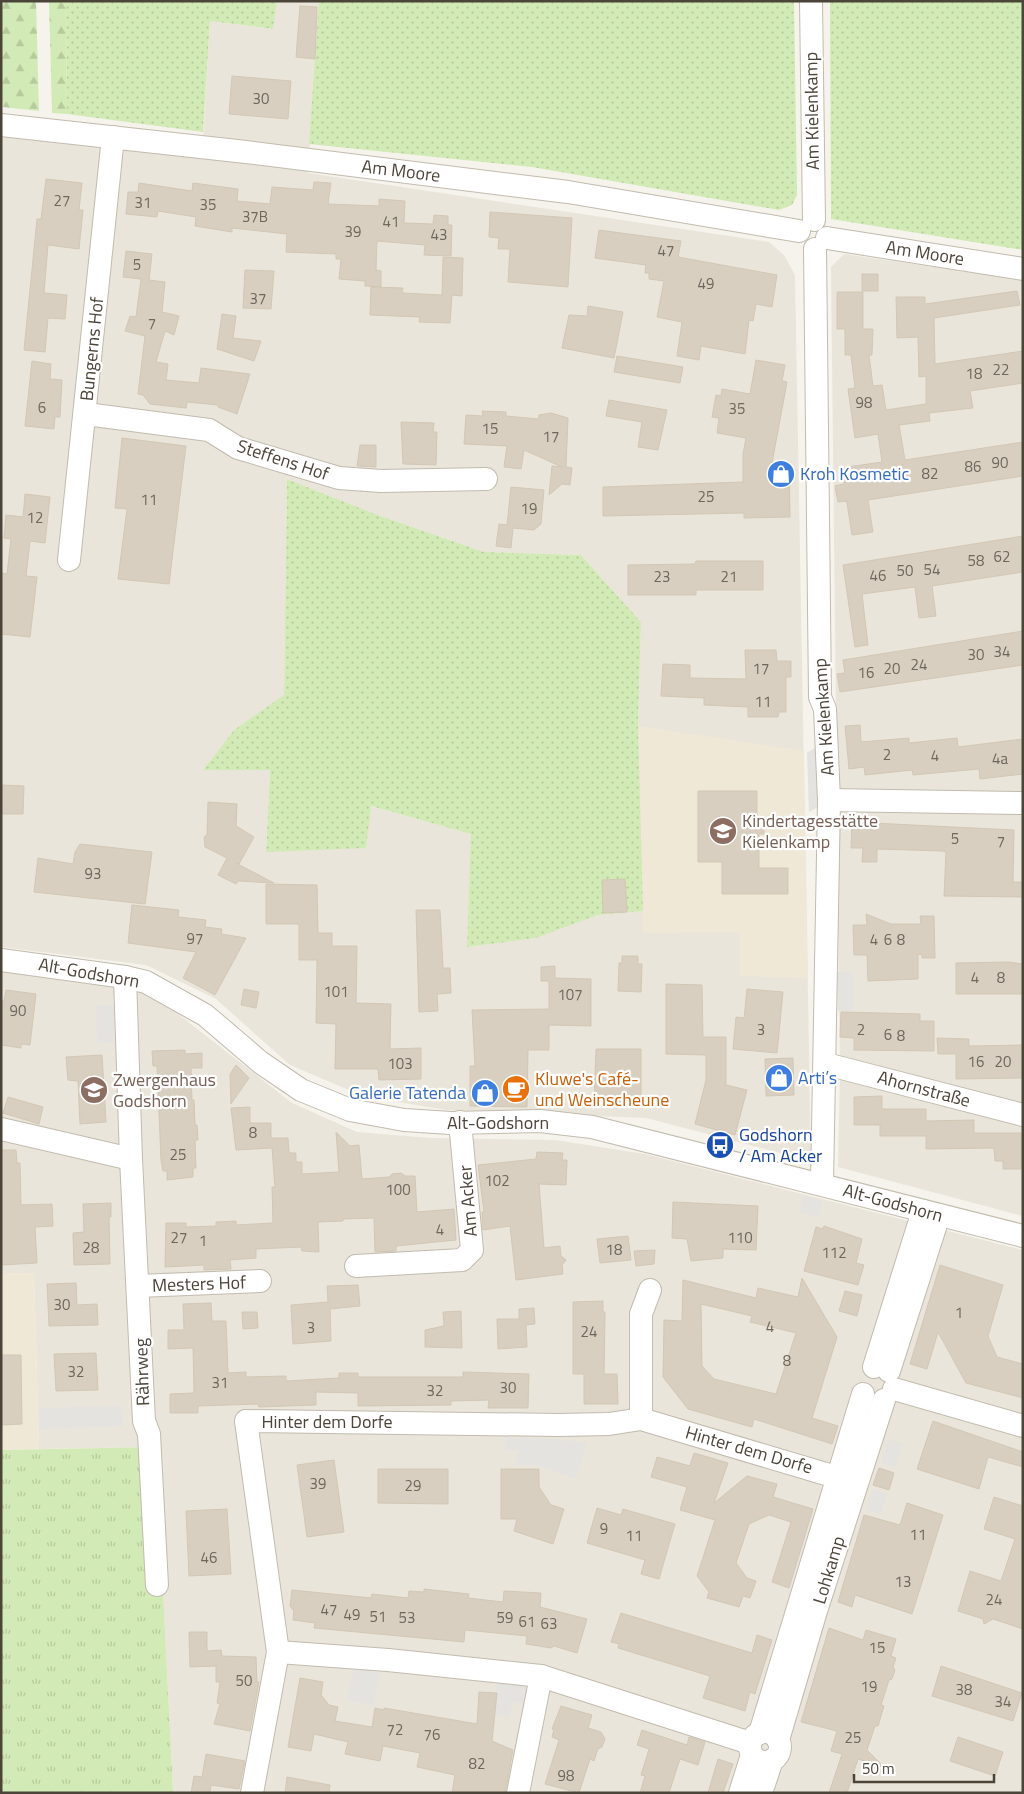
<svg xmlns="http://www.w3.org/2000/svg" width="1024" height="1794" viewBox="0 0 1024 1794" font-family="'Titillium Web',sans-serif">
<style>
.residential{fill:#eae5da;fill-rule:evenodd}
.education{fill:#efe8d6}
.grass{fill:url(#grass-dots)}
.forest{fill:url(#forest-firs)}
.park{fill:url(#park-tufts)}
.parking{fill:#e5e3e0}
.building{fill:#d8cfc1;stroke:#d3c7b4;fill-rule:evenodd}
.lines{fill:none;stroke-linecap:round;stroke-linejoin:round}
.minor-casing{stroke:#c2bbae;stroke-width:24}
.minor{stroke:#fff;stroke-width:22}
.labels{text-anchor:middle;stroke-width:4.5;stroke-linejoin:round;paint-order:stroke}
.number-label{font-size:15px;fill:#6e675b}
.street-label{font-size:18px;fill:#4b4439;stroke:#fff}
.shop-label{font-size:18px;fill:#366cbe;stroke:#fff;text-anchor:start}
.education-label{font-size:18px;fill:#785e54;stroke:#fff;text-anchor:start}
.food-label{font-size:18px;fill:#c56008;stroke:#fff;text-anchor:start}
.transit-label{font-size:18px;fill:#164399;stroke:#fff;text-anchor:start}
</style>
<defs>
<pattern id="grass-dots" width="8" height="8" patternUnits="userSpaceOnUse" patternTransform="scale(1.25)"><rect width="8" height="8" fill="#d2eab5"/><path d="M2 2h.1M6 6h.1" fill="none" stroke="#b6ca9c" stroke-width="1.8" stroke-linecap="round"/></pattern>
<pattern id="forest-firs" width="22" height="20" patternUnits="userSpaceOnUse" patternTransform="scale(1.25)"><rect width="22" height="20" fill="#d2eab5"/><path d="M5 1l3.5 6h-7zM16 11l3.5 6h-7z" fill="#b6ca9c"/></pattern>
<pattern id="park-tufts" width="24" height="20" patternUnits="userSpaceOnUse" patternTransform="scale(1.25)"><rect width="24" height="20" fill="#d2eab5"/><path d="M3 7l-1-3M5 7V3M7 7l1-3M15 17l-1-3M17 17v-4M19 17l1-3" fill="none" stroke="#b6ca9c"/></pattern>
</defs>
<rect width="100%" height="100%" fill="#f6f3ec"/>
<g class="residential">
<path d="M277,1H319L308,173L769,242L784,255L795,275L811,1161L646,1118L446,1110L363,1096L290,1065L216,999L146,965L1,947V134L202,158L210,21L272,29ZM287,479L375,514L484,552L581,555L641,622L638,726L642,911L598,915L536,938L467,947L472,834L370,806L266,852L270,770H203L234,730L284,696Z"/>
<path d="M844,254L1023,280V1216L838,1167L840,1074L831,267Z"/>
<path d="M1,970L108,981L159,999L292,1103L357,1132L431,1138L555,1140L645,1154L1023,1250V1793H173L156,1447L39,1449L34,1273H1Z"/>
</g>
<g class="education">
<path d="M638,726L804,751L808,978L740,976V932L643,933Z"/>
<path d="M1,1273H34L39,1449L1,1450Z"/>
</g>
<g class="grass">
<path d="M66,1H277L273,29L210,21L203,132L67,114Z"/>
<path d="M319,1H794L797,195L792,205L779,210L532,167L309,144Z"/>
<path d="M830,1H1023V250L831,219Z"/>
<path d="M287,479L375,514L484,552L581,555L641,622L638,726L643,911L598,915L536,938L467,947L471,834L371,806L366,848L266,852L270,770H203L234,730L284,695Z"/>
</g>
<g class="forest">
<path d="M1,1H36L39,111L3,107L1,88Z"/>
<path d="M49,1H66L67,114L52,113Z"/>
</g>
<path class="park" d="M156,1447L173,1793H1V1450Z"/>
<g class="parking">
<path d="M819,745L822,805L809,812L807,753Z"/>
<path d="M837,972H854V1011H838Z"/>
<path d="M96,1005H114V1043H97Z"/>
<path d="M803,1195L822,1201L818,1218L799,1212Z"/>
<path d="M122,1406L123,1426L40,1429L39,1408Z"/>
<path d="M505,1437L557,1439L587,1443L576,1479L536,1465H516L518,1450H505Z"/>
<path d="M888,1439L903,1444L895,1467L881,1463Z"/>
<path d="M873,1489L887,1494L881,1514L867,1510Z"/>
<path d="M353,1668L380,1672L374,1706L347,1701Z"/>
<path d="M497,1682L521,1683L529,1691L527,1703H512L510,1717L495,1715Z"/>
</g>
<g class="building">
<path d="M300,6L317,7L315,59L296,57Z"/>
<path d="M232,76L291,81L288,119L229,114Z"/>
<path d="M46,179L82,183L79,210H83L79,249L48,245L44,293L67,295L65,319L48,318L45,352L24,350L37,219H41Z"/>
<path d="M314,182L331,183L328,204L379,206V199L405,201L404,223L433,224L434,215L448,216V225H452L451,256L424,255L425,245L377,241L376,270L381,271V287L365,286V281L339,279L341,259H336V254L286,252L287,234L232,228V232L195,226L196,217L158,211L157,217L126,214L128,192H138L139,183L192,191L193,183L238,189L237,201L270,204L272,187L313,190Z"/>
<path d="M490,212L572,218L568,287L508,282L510,249H498L499,238L489,237Z"/>
<path d="M599,230L681,241L678,257L777,275L772,307L756,304L753,321L749,320L745,354L701,346L699,360L677,356L682,322L657,317L664,281L649,279V273H645L646,265L595,258Z"/>
<path d="M126,251L152,254L149,280L165,282L162,312L179,316L174,335L165,331L156,362L168,364L166,380L199,383L201,368L250,374L237,414L218,407V405L187,402L186,408L150,404L143,395L138,394L145,336L125,331L130,316L136,317L141,279L123,277Z"/>
<path d="M443,257L463,258L462,296L452,295L450,323L419,322L420,317L370,315L371,287L403,288L402,293L442,295Z"/>
<path d="M245,270L274,271L271,309L243,308Z"/>
<rect x="862" y="274" width="16" height="17"/>
<path d="M1017,291L1020,305L934,318L935,364L1023,351V383L970,391L973,408L929,413L930,421L899,425L905,460L1023,442V476L868,500L873,532L852,535L847,503L846,501L838,502L835,486L844,484L841,468L882,462L878,434L855,438L848,389L855,388L851,355H845V329H837V292H863V329H873L872,355H869L873,386L882,385L886,410L926,404V376L919,377L918,337L897,338L896,297H925V304Z"/>
<path d="M588,306L623,312L614,358L562,348L569,315L587,316Z"/>
<path d="M222,314L236,316L233,338L261,341L254,361L217,349Z"/>
<path d="M617,356L683,367L680,383L614,372Z"/>
<path d="M756,360L785,365L782,381L787,382L772,463H789L790,517L744,518V513L603,516V487L743,482V454L746,438L717,433L719,418L712,417L716,395L721,396L722,389L750,394Z"/>
<path d="M32,361L51,364L50,379L62,380L60,417H55L54,429L25,426Z"/>
<path d="M609,400L667,410L658,450L638,447L642,422L606,416Z"/>
<path d="M482,411L506,412V416L538,419L539,415L551,413L568,418L566,467L572,468L570,485L562,484L549,495L552,466L562,467L524,450L521,469L504,467L507,446L464,444L466,415L483,416Z"/>
<path d="M401,422L434,423L433,432H437L436,465L403,464Z"/>
<path d="M122,438L186,446L169,584L118,579L127,509L115,508Z"/>
<path d="M360,445H376V467L357,466Z"/>
<path d="M511,487L544,490L541,524L534,530L513,528L511,548L496,546L499,524L507,525Z"/>
<path d="M25,494L50,497L45,543L30,541L26,576L37,577L30,637L1,634V573L7,574L11,539L4,538L6,515L23,517Z"/>
<path d="M1023,536V572L932,586L936,616L919,618L915,587L862,594L868,645L855,647L843,565Z"/>
<path d="M696,561H763V590H696V595H628V565L695,564Z"/>
<path d="M1023,631V665L840,692L837,674L845,673L843,660Z"/>
<path d="M745,650H776L777,661H791V677H786V712H779L778,717H748V707L704,705V698L661,696L663,664L690,665V678L746,679Z"/>
<path d="M860,725L861,742L909,738V743L957,738L958,747L1023,739V774L980,779L979,769L913,775L912,770L865,775L864,767L849,769L845,726Z"/>
<path d="M1,785L24,786L23,814H1Z"/>
<path d="M698,791H757V818H764V834H759V868H788V894H722V862H698Z"/>
<path d="M208,802L237,804L236,826L254,837L239,864L236,863L274,883L238,881L236,884L218,875L227,858L205,847L204,837L207,835Z"/>
<path d="M852,822L1014,830L1013,882H1023V897L944,896L946,852L942,851L877,849V862H862L863,848H851Z"/>
<path d="M80,844L152,852L145,904L34,892L38,858L73,864L75,852Z"/>
<path d="M625,879L627,912L603,913L602,880Z"/>
<path d="M266,884L317,885L318,933H332V946H357L356,1003L391,1004L390,1049L421,1048V1079L379,1080L378,1069H335L336,1024L316,1023L317,960H299V924H266Z"/>
<path d="M132,905L179,910L178,917L206,920L205,927L222,929L221,934L246,938L215,995L183,978L196,952L128,943Z"/>
<path d="M416,910H440L443,968H450L451,993L437,994L438,1011L419,1012Z"/>
<path d="M866,914L891,924H921L920,916H934L935,958H922V955L918,954V979L868,981L867,955H854L853,925H867Z"/>
<path d="M622,956H638V964H642L641,992L618,991L619,963H622Z"/>
<path d="M1008,962L1023,964V994H956V963Z"/>
<path d="M555,966V978L591,979V1026L549,1025V1050H528L527,1107L470,1106V1066H475L472,1010L549,1009V981H541V967Z"/>
<path d="M666,984L702,985L703,1037H726V1085L747,1090L735,1135L695,1124L706,1080V1055L666,1054Z"/>
<path d="M244,989L259,992L256,1008L241,1005Z"/>
<path d="M747,989L783,992L777,1053L733,1049L736,1017L744,1018Z"/>
<path d="M6,990L36,994L30,1045L21,1044V1048L1,1045V1001H4Z"/>
<path d="M841,1012L920,1014V1021H934V1051L854,1050V1038L840,1037Z"/>
<path d="M937,1038L969,1039V1046L1023,1045V1078L956,1079V1054H938Z"/>
<path d="M596,1049H641V1106L594,1105Z"/>
<path d="M185,1050V1054L202,1053V1068H191L192,1100H194L195,1125H197L198,1140H195L196,1168H193V1177L167,1180V1171H163L161,1160L157,1066H153L152,1051Z"/>
<path d="M102,1055L106,1122L80,1124L78,1081L68,1080L66,1057Z"/>
<path d="M793,1058L794,1095L766,1096L765,1059Z"/>
<path d="M236,1065L249,1078L231,1104L230,1074Z"/>
<path d="M882,1096V1109H926V1121L974,1120V1133H1021V1169H1003V1161H995L994,1148L926,1149V1136H880V1125H854V1097Z"/>
<path d="M8,1097L43,1107L39,1124L3,1113Z"/>
<path d="M250,1107V1123H271V1138H288L289,1153H296V1162H302V1174L339,1172L336,1132L350,1146L359,1145L362,1179L389,1177L392,1174L401,1173L405,1176H415L417,1212L454,1209L456,1240L396,1246V1251L375,1252L374,1218L343,1219V1221L318,1222L319,1252L302,1251L301,1247L256,1249V1258L230,1260L231,1269L204,1270V1265L165,1267L166,1223H186V1227L216,1226V1222L236,1221V1225L273,1223L272,1187H275L272,1148L236,1150L231,1108Z"/>
<path d="M1,1150H16L17,1163H20L21,1205L52,1204L53,1226L35,1227L37,1263L1,1265Z"/>
<path d="M537,1152L563,1153L562,1160H567L566,1185L539,1184L544,1248L560,1246L561,1256L566,1260L562,1265L563,1274L516,1280L510,1226L483,1230L482,1212H484L478,1165L536,1159Z"/>
<path d="M673,1202L758,1206L756,1250L723,1249V1258L691,1261L687,1239L672,1238Z"/>
<path d="M111,1203V1217H109L110,1264L74,1265L73,1233L84,1232L83,1204Z"/>
<path d="M824,1226L862,1239L856,1263L864,1265L858,1285L804,1271L816,1227L823,1229Z"/>
<path d="M628,1236L631,1260L600,1263L597,1239Z"/>
<path d="M655,1250L654,1264L636,1266L634,1251Z"/>
<path d="M940,1265L1003,1285L988,1336L997,1357L1023,1364V1398L966,1383L938,1332L927,1369L910,1364Z"/>
<path d="M802,1278L837,1337L812,1418L838,1426L832,1444L754,1419L752,1427L688,1409L663,1377L664,1320L682,1321L683,1280L756,1298L758,1288L798,1297ZM701,1304L752,1316L750,1322L796,1333L776,1394L714,1379L702,1366Z"/>
<path d="M76,1283L77,1305L97,1304L98,1325L49,1326L47,1284Z"/>
<path d="M358,1285L360,1306L330,1309L331,1341L293,1344L291,1305L328,1302L327,1286Z"/>
<path d="M845,1291L862,1295L857,1316L839,1311Z"/>
<path d="M603,1301V1312H605L604,1374H617L618,1404H584V1374H573V1302Z"/>
<path d="M211,1303L212,1321H226L228,1373L246,1372V1377L286,1376V1381L339,1378V1373H358V1377H463V1372L529,1374L528,1408H488L489,1400L451,1401V1405L358,1406V1393L316,1392V1405L259,1407L258,1404L198,1406V1413H170V1394L194,1393L193,1348L168,1349V1330H184L183,1304Z"/>
<path d="M534,1308L535,1324L526,1325L527,1347L498,1349L497,1319H519V1309Z"/>
<path d="M461,1311L462,1348L425,1347V1330L444,1326L443,1312Z"/>
<path d="M242,1312H257L258,1328L243,1329Z"/>
<path d="M96,1353L98,1390L56,1391L54,1354Z"/>
<path d="M1,1355H21L22,1424L1,1425Z"/>
<path d="M933,1421L1023,1452V1467L988,1457L979,1489L917,1469Z"/>
<path d="M694,1453L728,1463L714,1503L747,1476L777,1484L773,1497L813,1509L789,1588L772,1582L791,1522L769,1515L749,1524L736,1563L747,1578L756,1581L750,1598L743,1596L739,1607L707,1598L709,1592L697,1576L715,1520L680,1510L687,1487L651,1477L657,1457L690,1466Z"/>
<path d="M334,1460L344,1532L307,1537L297,1465Z"/>
<path d="M879,1468L894,1473L889,1490L873,1485Z"/>
<path d="M378,1469H448V1504L378,1503Z"/>
<path d="M501,1469H539V1487L551,1505L564,1509L553,1544L514,1531L517,1519H501Z"/>
<path d="M994,1497L1023,1506V1629L993,1619L984,1624L983,1619L958,1611L970,1571L1001,1581L1015,1539L984,1529Z"/>
<path d="M907,1503L943,1515L912,1614L855,1595L852,1607L838,1602L864,1515L900,1525Z"/>
<path d="M597,1508L621,1515L623,1509L675,1524L659,1579L641,1574L645,1560L587,1543Z"/>
<path d="M227,1509L231,1574L189,1576L186,1511Z"/>
<path d="M424,1589L469,1594L468,1598L503,1602L504,1591L541,1593L540,1607L587,1619L577,1653L554,1646L551,1648L526,1644L527,1636L465,1630L464,1642L314,1628L315,1623L293,1620L294,1611L290,1606L292,1590L371,1598L372,1594L408,1598L409,1591L424,1592Z"/>
<path d="M621,1613L752,1653L757,1635L772,1640L755,1694L750,1692L745,1711L703,1698L710,1676L618,1648L619,1644L611,1642Z"/>
<path d="M829,1628L863,1640L866,1630L896,1639L891,1656L896,1658L893,1667L895,1670L892,1679L889,1680L881,1705L884,1706L878,1726H875L867,1750L885,1768L858,1759L847,1793H829L842,1754L831,1751L837,1731L801,1722Z"/>
<path d="M189,1632H207V1651L221,1650L222,1656L256,1657L257,1682H259L250,1731L214,1724L220,1704L217,1703L220,1682H216V1666L190,1667Z"/>
<path d="M941,1666L1022,1693L1013,1721L932,1696Z"/>
<path d="M300,1678L323,1682L321,1695L329,1705L338,1707L335,1721L372,1727L375,1708L384,1710V1708L477,1724L479,1692L497,1693L492,1741L513,1750L505,1793H452L455,1775L417,1767L420,1753L383,1746L380,1761L345,1754L348,1742L314,1734L311,1751L288,1747Z"/>
<path d="M561,1706L592,1715L588,1728L601,1732L605,1739L602,1747L598,1749L594,1761L590,1759L579,1793L545,1784L559,1740L552,1737L554,1730L552,1729Z"/>
<path d="M642,1730L687,1745L689,1737L705,1742L698,1765L680,1759L669,1793H640L645,1776L641,1775L649,1749L637,1745Z"/>
<path d="M958,1737L1003,1752L995,1776L950,1761Z"/>
<path d="M206,1754L245,1761L239,1789L211,1785L210,1793H191L194,1776L202,1777Z"/>
<path d="M718,1759L733,1764L723,1793H708Z"/>
<path d="M287,1777L330,1785L329,1793H285Z"/>
</g>
<g class="lines">
<defs>
<g id="minor">
<path d="M811,1L814,220"/>
<path d="M1,125L246,152L568,192L799,231"/>
<path d="M827,238L1023,269"/>
<path d="M815,249L820,697L825,709L829,800L822,1184"/>
<path d="M86,414L209,430L238,448L339,478L381,481L486,479"/>
<path d="M69,560L113,137"/>
<path d="M829,800L1023,803"/>
<path d="M1,960L125,977L146,982L205,1015L260,1062L301,1090L350,1110L404,1120L451,1123L540,1121L592,1127L1023,1236"/>
<path d="M125,977L131,1159L144,1421L149,1434L157,1585"/>
<path d="M826,1064L1023,1115"/>
<path d="M1,1129L131,1159"/>
<path d="M356,1266L462,1260L472,1250L460,1122"/>
<path d="M138,1286L260,1281"/>
<path d="M874,1367L923,1211"/>
<path d="M889,1371L939,1215"/>
<path d="M894,1389L1023,1426"/>
<path d="M641,1419V1314L650,1290"/>
<circle cx="765" cy="1747" r="15"/>
<path d="M760,1733L863,1394"/>
<path d="M778,1740L816,1611L884,1400"/>
<path d="M750,1743L541,1676L388,1660L278,1652L246,1421L558,1425L609,1424L641,1419L856,1483"/>
<path d="M252,1793L278,1652"/>
<path d="M518,1793L541,1676"/>
<path d="M740,1793L752,1755"/>
<path d="M761,1793L772,1760"/>
</g>
</defs>
<use href="#minor" class="minor-casing"/>
<use href="#minor" class="minor"/>
</g>
<defs>
<symbol id="shop-disc" viewBox="-11 -11 22 22"><circle r="9.5" fill="#3f7fe0" stroke="#fff"/><path d="M-5-2.5h2.3a2.7 3.5 0 0 1 5.4 0H5L5.5 6h-11ZM-1.5-2.5h3a1.5 2.3 0 0 0-3 0Z" fill="#fff"/></symbol>
<symbol id="school-disc" viewBox="-11 -11 22 22"><circle r="9.5" fill="#8d6e63" stroke="#fff"/><path d="M0-5L7-2L0 1L-7-2ZM-4 1L0 2.5L4 1V4Q0 6-4 4Z" fill="#fff"/></symbol>
<symbol id="cafe-disc" viewBox="-11 -11 22 22"><circle r="9.5" fill="#e8710a" stroke="#fff"/><path d="M-5.5-4.5H6V0H3Q3 3.5 0 3.5H-2.5Q-5.5 3.5-5.5 0ZM3-3.2v2h1.7v-2ZM-6 4.5H4V6H-6Z" fill="#fff"/></symbol>
<symbol id="bus-disc" viewBox="-11 -11 22 22"><circle r="9.5" fill="#1a4fb4" stroke="#fff"/><path d="M-5-6H5V4H4V6H2V4H-2V6H-4V4H-5ZM-3.5-4V0h7V-4ZM-3.5 1.2v1.5H-2V1.2ZM2 1.2v1.5H3.5V1.2Z" fill="#fff"/></symbol>
</defs>
<g fill-rule="evenodd">
<use href="#shop-disc" x="765" y="458" width="32" height="32"/>
<use href="#school-disc" x="707" y="815" width="32" height="32"/>
<use href="#shop-disc" x="763" y="1062" width="32" height="32"/>
<use href="#cafe-disc" x="500" y="1073" width="32" height="32"/>
<use href="#school-disc" x="78" y="1074" width="32" height="32"/>
<use href="#shop-disc" x="469" y="1077" width="32" height="32"/>
<use href="#bus-disc" x="704" y="1129" width="32" height="32"/>
</g>
<g class="labels">
<g class="number-label">
<text x="261" y="104">30</text>
<text x="62" y="206">27</text>
<text x="143" y="208">31</text>
<text x="208" y="210">35</text>
<text x="255" y="222">37B</text>
<text x="391" y="227">41</text>
<text x="353" y="237">39</text>
<text x="439" y="240">43</text>
<text x="666" y="256">47</text>
<text x="137" y="270">5</text>
<text x="706" y="289">49</text>
<text x="258" y="304">37</text>
<text x="152" y="329">7</text>
<text x="1001" y="375">22</text>
<text x="974" y="379">18</text>
<text x="864" y="408">98</text>
<text x="42" y="413">6</text>
<text x="737" y="414">35</text>
<text x="490" y="434">15</text>
<text x="551" y="442">17</text>
<text x="1000" y="468">90</text>
<text x="973" y="472">86</text>
<text x="930" y="479">82</text>
<text x="706" y="502">25</text>
<text x="149" y="505">11</text>
<text x="529" y="514">19</text>
<text x="35" y="523">12</text>
<text x="1002" y="562">62</text>
<text x="976" y="566">58</text>
<text x="932" y="575">54</text>
<text x="905" y="576">50</text>
<text x="878" y="581">46</text>
<text x="662" y="582">23</text>
<text x="729" y="582">21</text>
<text x="1002" y="657">34</text>
<text x="976" y="660">30</text>
<text x="919" y="670">24</text>
<text x="761" y="674">17</text>
<text x="892" y="674">20</text>
<text x="866" y="678">16</text>
<text x="763" y="707">11</text>
<text x="887" y="760">2</text>
<text x="935" y="761">4</text>
<text x="1000" y="764">4a</text>
<text x="955" y="844">5</text>
<text x="1001" y="847">7</text>
<text x="93" y="879">93</text>
<text x="195" y="944">97</text>
<text x="874" y="945">4</text>
<text x="888" y="945">6</text>
<text x="901" y="945">8</text>
<text x="975" y="983">4</text>
<text x="1001" y="983">8</text>
<text x="336" y="997">101</text>
<text x="570" y="1000">107</text>
<text x="18" y="1016">90</text>
<text x="761" y="1035">3</text>
<text x="861" y="1035">2</text>
<text x="888" y="1040">6</text>
<text x="901" y="1041">8</text>
<text x="976" y="1067">16</text>
<text x="1003" y="1067">20</text>
<text x="400" y="1069">103</text>
<text x="253" y="1138">8</text>
<text x="178" y="1160">25</text>
<text x="497" y="1186">102</text>
<text x="398" y="1195">100</text>
<text x="440" y="1235">4</text>
<text x="179" y="1243">27</text>
<text x="740" y="1243">110</text>
<text x="203" y="1246">1</text>
<text x="91" y="1253">28</text>
<text x="614" y="1255">18</text>
<text x="834" y="1258">112</text>
<text x="62" y="1310">30</text>
<text x="959" y="1318">1</text>
<text x="770" y="1332">4</text>
<text x="311" y="1333">3</text>
<text x="589" y="1337">24</text>
<text x="787" y="1366">8</text>
<text x="76" y="1377">32</text>
<text x="220" y="1388">31</text>
<text x="508" y="1393">30</text>
<text x="435" y="1396">32</text>
<text x="318" y="1489">39</text>
<text x="413" y="1491">29</text>
<text x="604" y="1534">9</text>
<text x="918" y="1540">11</text>
<text x="634" y="1541">11</text>
<text x="209" y="1563">46</text>
<text x="903" y="1587">13</text>
<text x="994" y="1605">24</text>
<text x="329" y="1615">47</text>
<text x="352" y="1620">49</text>
<text x="378" y="1622">51</text>
<text x="407" y="1623">53</text>
<text x="505" y="1623">59</text>
<text x="527" y="1627">61</text>
<text x="549" y="1629">63</text>
<text x="877" y="1653">15</text>
<text x="244" y="1686">50</text>
<text x="869" y="1692">19</text>
<text x="964" y="1695">38</text>
<text x="1003" y="1707">34</text>
<text x="395" y="1735">72</text>
<text x="432" y="1740">76</text>
<text x="853" y="1743">25</text>
<text x="477" y="1769">82</text>
<text x="566" y="1781">98</text>
</g>
<g class="street-label">
<text transform="translate(812 111) rotate(-91)" y="6">Am Kielenkamp</text>
<text transform="translate(401 171) rotate(7)" y="6">Am Moore</text>
<text transform="translate(925 253) rotate(9)" y="6">Am Moore</text>
<text transform="translate(92 349) rotate(-84)" y="6">Bungerns Hof</text>
<text transform="translate(283 460) rotate(18)" y="6">Steffens Hof</text>
<text transform="translate(824 717) rotate(-94)" y="6">Am Kielenkamp</text>
<text transform="translate(89 973) rotate(10)" y="6">Alt-Godshorn</text>
<text transform="translate(924 1089) rotate(15)" y="6">Ahornstraße</text>
<text x="498" y="1129">Alt-Godshorn</text>
<text transform="translate(468 1201) rotate(-95)" y="6">Am Acker</text>
<text transform="translate(893 1203) rotate(15)" y="6">Alt-Godshorn</text>
<text transform="translate(199 1284) rotate(-2)" y="6">Mesters Hof</text>
<text transform="translate(142 1372) rotate(-92)" y="6">Rährweg</text>
<text x="327" y="1428">Hinter dem Dorfe</text>
<text transform="translate(749 1450) rotate(16)" y="6">Hinter dem Dorfe</text>
<text transform="translate(829 1570) rotate(-73)" y="6">Lohkamp</text>
</g>
<g class="shop-label">
<text x="800" y="480">Kroh Kosmetic</text>
<text x="798" y="1084">Arti’s</text>
<text x="466" y="1099" text-anchor="end">Galerie Tatenda</text>
</g>
<g class="education-label">
<text x="742" y="827">Kindertagesstätte<tspan x="742" dy="21">Kielenkamp</tspan></text>
<text x="113" y="1086">Zwergenhaus<tspan x="113" dy="21">Godshorn</tspan></text>
</g>
<g class="food-label">
<text x="535" y="1085">Kluwe's Café-<tspan x="535" dy="21">und Weinscheune</tspan></text>
</g>
<g class="transit-label">
<text x="739" y="1141">Godshorn<tspan x="739" dy="21">/ Am Acker</tspan></text>
</g>
</g>
<rect width="1024" height="1794" fill="none" stroke="#4b4439" stroke-width="5"/>
<path d="M854 1774v8h140v-8" fill="none" stroke="#4b4439" stroke-width="2.5"/>
<text x="862" y="1774" font-size="15" fill="#4b4439" stroke="#ffffff" stroke-width="4" paint-order="stroke">50 m</text>
</svg>
